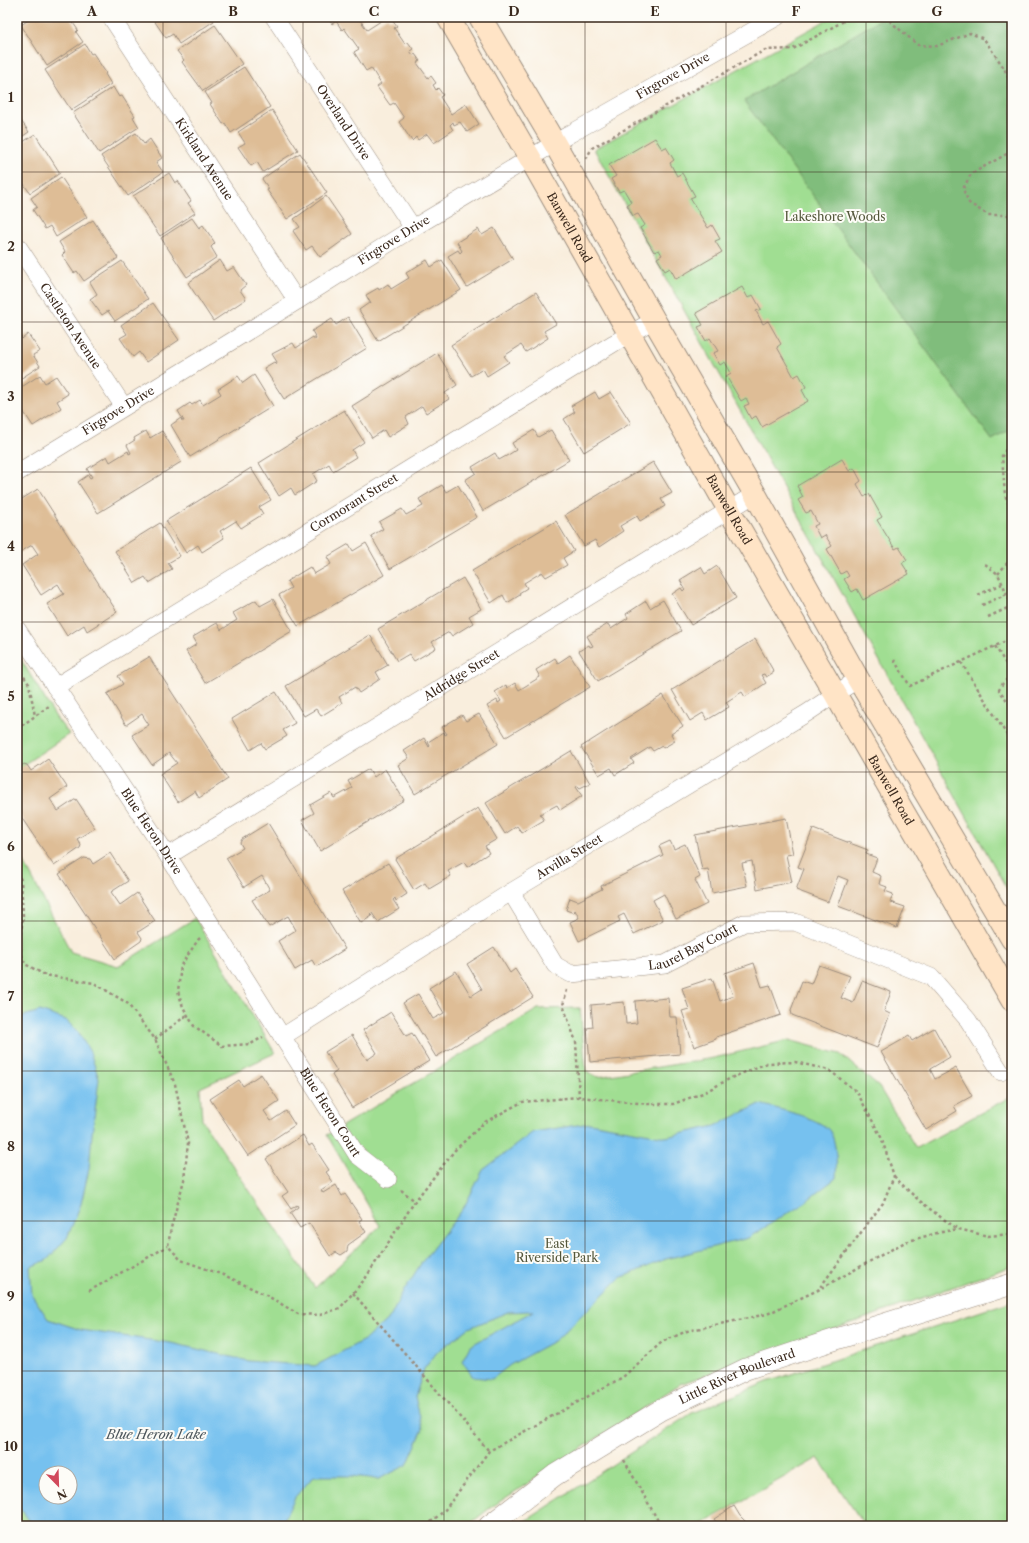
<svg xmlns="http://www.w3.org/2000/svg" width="1029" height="1543" viewBox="0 0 1029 1543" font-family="'Libre Caslon Text',serif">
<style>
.green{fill:#a0de92;stroke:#6e8458;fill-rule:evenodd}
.forest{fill:#80bd7c;stroke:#5e744d}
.water{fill:#76c1ef;stroke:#587686;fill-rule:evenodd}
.building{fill:#debd96}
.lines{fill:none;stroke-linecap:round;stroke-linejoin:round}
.minor-casing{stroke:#9a8c7e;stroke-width:18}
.tertiary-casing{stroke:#9a8c7e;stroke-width:22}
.secondary-casing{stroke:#9a8c7e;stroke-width:24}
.path{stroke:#9a8c7e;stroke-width:2.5;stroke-dasharray:3 3;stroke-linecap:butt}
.minor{stroke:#fff;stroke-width:17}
.tertiary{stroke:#fff;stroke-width:21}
.secondary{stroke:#ffe4c6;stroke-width:22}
.grid{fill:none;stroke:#3b2a1e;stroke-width:1;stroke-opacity:0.55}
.labels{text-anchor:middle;stroke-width:4;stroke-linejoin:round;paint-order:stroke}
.street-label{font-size:12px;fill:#3b2a1e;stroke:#fdfcf7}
.park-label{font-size:12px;fill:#54573b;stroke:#fdfcf7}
.water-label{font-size:13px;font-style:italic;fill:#4d575d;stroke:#fdfcf7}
.neatline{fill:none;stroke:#3b2a1e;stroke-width:1.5}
.grid-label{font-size:13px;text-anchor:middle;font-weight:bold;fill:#3b2a1e}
</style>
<rect width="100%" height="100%" fill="#fdfcf7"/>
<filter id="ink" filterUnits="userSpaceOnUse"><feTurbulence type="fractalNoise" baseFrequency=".025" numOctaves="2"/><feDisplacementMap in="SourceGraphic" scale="8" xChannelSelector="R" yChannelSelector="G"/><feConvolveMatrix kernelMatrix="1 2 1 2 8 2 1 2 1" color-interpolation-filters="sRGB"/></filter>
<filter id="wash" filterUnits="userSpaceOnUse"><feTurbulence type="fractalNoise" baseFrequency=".012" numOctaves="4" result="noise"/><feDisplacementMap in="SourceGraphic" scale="16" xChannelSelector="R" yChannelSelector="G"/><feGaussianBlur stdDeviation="0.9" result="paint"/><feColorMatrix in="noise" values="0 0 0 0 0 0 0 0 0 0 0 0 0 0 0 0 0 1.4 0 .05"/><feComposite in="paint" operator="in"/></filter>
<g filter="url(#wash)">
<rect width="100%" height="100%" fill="#f9eedd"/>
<g class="green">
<path d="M832,17H1012V898L594,149Z"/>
<path d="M17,653L57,719L69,734L17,769Z"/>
<path d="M17,849L71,952L118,966L195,918L275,1053L200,1088L202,1120L315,1288L380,1226L327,1135L538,1009L580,1008L586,1071L598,1077L714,1058L789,1040L840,1054L879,1087L916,1148L1012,1096V1266L680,1384L490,1508L467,1526H17ZM46,1473H70V1497H46Z"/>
<path d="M1012,1301V1526H865L818,1458L698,1526H518L692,1413L767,1382Z"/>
</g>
<path class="forest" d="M884,17H1012V429L992,440L744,101Z"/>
<path class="water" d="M40,1011L66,1020L78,1032L90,1052L99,1079L92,1134L89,1169L81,1204L67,1238L47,1260L30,1267L32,1295L48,1319L81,1330L171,1343L249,1361L315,1366L366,1339L391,1316L401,1295L422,1262L463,1209L483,1170L533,1132L590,1123L666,1137L715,1126L760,1104C777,1109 817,1117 829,1130C837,1140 837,1165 836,1178L805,1202L748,1238L666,1259L620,1278L556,1340L510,1365L492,1379L473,1377L462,1361L470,1346L533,1311L508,1312L469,1328L438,1351L424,1369L415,1397L423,1429L407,1465L379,1479L351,1476H314L295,1497L281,1526H33L24,1513L17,1507V1018ZM46,1473H70V1497H46Z"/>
<g id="blocks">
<g class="building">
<path d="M17,17H26L17,23Z"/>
<path d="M33,17H69L78,30L76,32L83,42L47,66L21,25Z"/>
<path d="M156,17H211L214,21L179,44L173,34L166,38L153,19Z"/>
<path d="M327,17H365L360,20L367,30L387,17L390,20L392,19L397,26L394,28L405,44L408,42L413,49L410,51L413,55L415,54L420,61L417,63L428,78L431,76L436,83L433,85L436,90L438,88L443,95L440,97L451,114L466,104L479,124L467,132L460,122L454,125L453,122L450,125L453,130L434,143L427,134L418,140L416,137L412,141L399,122L404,118L394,103L390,105L377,87L381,84L371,68L366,71L354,52L359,49L344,28L342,30L336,21L332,24Z"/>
<path d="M215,25L242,64L203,91L182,62L184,60L177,51Z"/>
<path d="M85,44L91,54L93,53L106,73L105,74L111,84L71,110L45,70Z"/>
<path d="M244,67L270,107L231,133L225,123L223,124L210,104L212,103L205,92Z"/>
<path d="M113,87L119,97L122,96L135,116L133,117L139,127L99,153L73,113Z"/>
<path d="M272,110L298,150L263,172L257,162L251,166L238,147L245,143L238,132Z"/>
<path d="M17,115L29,132L17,140Z"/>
<path d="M136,133L144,144L150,139L162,158L156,162L163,172L128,196L101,156Z"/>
<path d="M35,134L60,173L30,193L23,183L18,186L17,184V146Z"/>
<path d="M655,138L662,149L666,147L674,160L670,163L677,176L682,173L695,196L690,198L708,228L712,225L720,239L715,241L722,252L676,279L670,268L665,271L657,258L662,255L659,250L654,252L640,228L645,225L638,214L633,216L627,205L631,202L624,190L619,192L611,179L616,176L609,165Z"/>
<path d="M300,153L327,193L287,219L267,190L269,189L262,179Z"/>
<path d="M169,173L175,183L178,181L191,201L188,203L195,213L160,236L133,196Z"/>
<path d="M61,177L87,217L56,237L50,226L45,229L33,210L37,207L31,198Z"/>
<path d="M326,196L352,234L320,257L312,246L306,250L293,231L300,227L294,219Z"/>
<path d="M192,218L199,228L203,225L215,243L211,247L217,257L187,277L161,238Z"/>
<path d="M93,220L118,258L84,281L77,271L74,273L62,255L65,252L59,242Z"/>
<path d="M494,228L513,259L467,287L448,256L458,250L460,253L462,251L457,242L478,229L482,235Z"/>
<path d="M220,260L227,271L234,267L246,285L240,290L246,299L213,321L188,283Z"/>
<path d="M427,260L431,267L442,260L461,290L378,341L359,310L369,303L371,304L366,295L378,288L379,290L388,284L391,289L409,278L406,273Z"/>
<path d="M122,261L148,299L115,321L108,311L102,315L90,299L97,294L90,282Z"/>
<path d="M742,287L748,298L753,295L761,309L756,311L763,324L768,321L781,344L777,347L794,377L799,374L806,387L802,390L808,401L762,427L756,416L751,419L744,406L749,404L746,398L741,401L726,376L731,373L725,362L720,365L713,353L718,351L710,338L706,341L698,327L703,325L696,313Z"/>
<path d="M536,292L556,324L544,331L548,338L526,352L521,345L504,356L509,362L487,376L483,369L471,376L451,345Z"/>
<path d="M153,303L179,340L146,362L139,352L133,357L120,338L127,334L121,325Z"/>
<path d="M348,317L367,348L284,399L264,368L274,362L276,364L277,362L272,354L293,343L296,348L313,337L315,340L316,338L312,331L332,319L336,325Z"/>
<path d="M17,331L22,339L28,334L40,351L33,355L40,366L17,381Z"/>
<path d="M437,353L457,385L445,393L449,399L426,413L422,406L413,412L406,417L409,424L388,437L384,430L372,438L352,406Z"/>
<path d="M40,375L45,383L56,376L68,394L57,401L61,408L33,426L17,402V390Z"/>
<path d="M254,375L273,406L190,457L171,425L181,418L182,421H184L178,411L190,403L192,405L200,400L203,405L221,394L218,389L238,376L243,383Z"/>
<path d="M595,392L599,399L611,392L631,423L584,452L564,419L575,412L571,406Z"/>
<path d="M344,410L364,442L352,450L356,457L333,471L329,464L313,474L317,481L295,495L291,488L279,496L259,463Z"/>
<path d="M534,430L538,437L551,430L569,460L483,511L465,480L476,473L472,467L495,453L499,460L508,455L516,450L512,443Z"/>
<path d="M146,431L150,438L162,431L181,462L98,513L78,482L88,475L90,478L92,477L87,469L107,456L110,462L128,451L129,454L131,453L127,445L135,440L134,438Z"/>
<path d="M842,459L849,471L854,468L861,481L857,484L864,497L869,494L882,517L877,520L895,549L899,547L907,560L902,563L909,574L863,600L857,589L852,592L844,579L849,576L846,571L841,574L827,549L832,546L825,535L820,538L814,526L818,524L811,511L806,513L798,500L803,497L797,486Z"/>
<path d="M653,462L672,493L661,499L665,506L640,521L637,516L620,526L623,531L599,547L595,540L584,546L565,515Z"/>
<path d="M251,468L271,500L259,507L263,514L241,528L236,521L220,531L224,538L202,552L198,545L186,553L166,521Z"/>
<path d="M442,485L446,492L458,485L477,517L390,569L371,536L383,529L379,522L402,509L406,515L423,506L419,499Z"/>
<path d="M38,489L117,612L87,631L84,625L67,636L47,604L64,594L58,584L41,595L22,565L38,554L32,545L17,554V502Z"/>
<path d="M556,521L574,551L563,558L567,565L546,577L542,572L524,583L527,588L519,593L520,595L507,603L503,595L491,603L472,571Z"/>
<path d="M160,523L180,556L168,563L172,569L149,583L145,577L135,583L115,551Z"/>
<path d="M366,543L384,575L298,626L279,595L291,588L287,581L310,567L314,574L331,564L327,557L349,544L353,551Z"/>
<path d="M717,566L736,598L691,625L672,594L681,588L683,591L685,589L680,580L701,567L705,574Z"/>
<path d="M463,578L481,609L469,616L473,623L452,636L449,632L432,642L436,648L414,661L409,654L397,661L378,629Z"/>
<path d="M273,599L292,631L205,683L186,651L197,644L193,637L217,623L221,630L237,620L233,613L256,600L260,606Z"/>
<path d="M663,600L681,631L598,681L579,651L589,645L590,647L593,646L587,636L608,624L611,629L628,618L626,614L646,601L650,608Z"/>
<path d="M370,635L388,665L376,672L380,679L359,693L355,687L339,697L342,703L321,716L316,709L304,716L286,686Z"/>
<path d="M755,639L774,672L766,677L764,674L761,675L766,683L745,697L742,692L726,702L729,707L707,720L703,713L690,721L672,690Z"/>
<path d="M570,655L590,687L506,737L487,706L497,700L498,703L501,701L495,692L506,685L507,688L515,683L519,690L540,677L536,670L555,658L558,663Z"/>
<path d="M149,657L228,779L199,798L195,791L178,802L160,774L177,763L169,753L152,765L132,735L149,725L145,719L142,714L126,725L107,694L123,684L118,676Z"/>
<path d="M276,692L295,723L283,730L287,736L265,749L261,743L250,750L232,719Z"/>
<path d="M663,695L683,726L671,734L675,741L663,748L662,746L653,751L650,747L631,759L634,763L615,775L611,768L599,775L581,747Z"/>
<path d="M479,714L498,744L415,794L398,765L409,758L404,751L424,738L429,747L430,746L428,742L444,732L445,735L447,734L442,727L462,715L466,721Z"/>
<path d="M571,751L590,783L580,788L578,786L576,787L582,796L560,810L557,805L540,814L544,820L522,833L517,826L505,834L486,803Z"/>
<path d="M48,759L67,787L50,799L58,811L76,799L95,828L77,839L81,845L80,848L54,866L17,811V769L24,764L27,765L31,771Z"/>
<path d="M369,769L374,777L385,769L404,800L320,851L302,820L314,813L310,805L331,793L334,798L352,788L348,781Z"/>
<path d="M478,808L497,839L485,846L489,853L467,867L464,862L448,871L451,876L429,889L425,883L414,890L395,859Z"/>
<path d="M786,818L793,854L786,855L792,882L757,889L752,861L742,863L747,886L712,893L708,869L702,870L695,835Z"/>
<path d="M268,823L345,949L318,966L315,965L312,960L295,970L278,941L296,930L288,916L269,927L252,900L270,890L262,876L244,887L226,858L243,848L240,843L242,839Z"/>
<path d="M813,829L868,850L866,854L877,858L872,872L881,876L879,884L887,887L885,891L893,894L890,902L905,907L897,928L838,906L848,880L838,876L828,902L796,890L804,869L798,867Z"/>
<path d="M670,841L674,849L685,844L700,877L695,880L707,904L676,919L664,894L653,900L663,920L634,934L624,914L618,917L620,921L579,941L570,922L579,918L575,910L574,913L566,910L570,898L578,901L602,889L601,886L663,855L659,846Z"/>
<path d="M110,853L128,881L111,892L120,905L137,893L155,921L138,932L142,938L141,941L115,959L59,874L84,858L90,859L93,864Z"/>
<path d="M388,863L407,894L396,901L395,898L393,900L399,909L378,922L372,913L370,914L372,916L361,923L342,891Z"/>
<path d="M494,947L510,973L515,969L533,997L436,1057L403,1003L418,994L433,1019L444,1013L429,988L456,971L471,996L482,989L467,964Z"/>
<path d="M754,963L762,987L770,985L781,1015L716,1037V1039L694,1047L682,1011L689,1009L682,988L712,978L720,1001L733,996L725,973Z"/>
<path d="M819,965L850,976L841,998L853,1003L862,981L891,992L884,1011L890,1014L877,1048L792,1015L791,1010L802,981L811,984Z"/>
<path d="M668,998L670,1017H677L680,1054L590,1062L587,1028L593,1027L591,1005L624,1002L626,1024L637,1023L635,1001Z"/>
<path d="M391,1012L406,1036L412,1033L429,1061L352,1108L332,1075L337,1071L325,1052L352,1035L367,1060L377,1053L363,1030Z"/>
<path d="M934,1028L950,1057L930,1069L935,1079L956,1068L972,1096L954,1106L957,1111L926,1130L881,1052L909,1036L912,1041Z"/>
<path d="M261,1074L279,1101L264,1111L271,1121L286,1111L295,1125L248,1156L210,1099L239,1080L243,1086Z"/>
<path d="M303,1135L309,1146L312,1144L329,1170L326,1172L333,1182L321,1190L323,1193L336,1185L342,1196L345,1194L362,1219L359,1221L366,1232L348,1245L347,1251L341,1255L336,1252L330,1256L309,1223L300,1228L290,1213L298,1207L297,1205L291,1209L282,1196L288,1192L266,1159Z"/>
<path d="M734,1506L740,1516L750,1526H719L714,1519Z"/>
</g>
</g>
</g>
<g filter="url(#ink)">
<use href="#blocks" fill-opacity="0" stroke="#9a8c7e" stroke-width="1"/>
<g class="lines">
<defs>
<g id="minor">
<path id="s1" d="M111,17L297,301"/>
<path id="s2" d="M274,17L413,228"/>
<path id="s3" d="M17,245L124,407"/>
<path id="s4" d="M17,473L297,301L413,228L570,134L777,17"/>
<path id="s5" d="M17,629L168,856L357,1155L388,1179"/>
<path id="s6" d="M55,687L614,343L654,320"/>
<path id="s7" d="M168,856L755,494"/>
<path id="s8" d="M511,892L555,965L571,974L665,964L744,923L795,922L931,977L968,1020L1001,1072"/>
<path id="s9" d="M282,1037L511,892L807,713L858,679"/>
</g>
<g id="tertiary">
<path id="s10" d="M489,1526L555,1475L661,1410L746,1369L827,1342L1012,1284"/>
</g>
<g id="secondary">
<path id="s11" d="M448,17L530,158L729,510L1012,1000"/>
<path d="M480,17L555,144L654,320L755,494L858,679L1012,939"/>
</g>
</defs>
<use href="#minor" class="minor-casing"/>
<use href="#tertiary" class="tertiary-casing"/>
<use href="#secondary" class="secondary-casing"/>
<g class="path">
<path d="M885,17L918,45L937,46L970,33L984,39L1004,68L1012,86"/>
<path d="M1012,151L971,174L963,189L969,203L988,215H1012"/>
<path d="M586,159L592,148L765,50L793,49L851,17"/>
<path d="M1012,439L1002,456L1005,495L1012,511"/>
<path d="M985,564L998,574L1012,605"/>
<path d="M998,574L1012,557"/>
<path d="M978,595L1002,584"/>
<path d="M982,605L1007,594"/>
<path d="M988,617L1012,606"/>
<path d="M995,646L1012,674"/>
<path d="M894,660L910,686L1012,638"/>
<path d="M961,662L1012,743"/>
<path d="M17,667L29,684L35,716"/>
<path d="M1012,675L1003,683L999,690L1012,707"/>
<path d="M17,729L49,706"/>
<path d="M17,872L21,880L23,917L19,947L25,964L45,975L94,983L127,1003L155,1039L175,1084L188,1143L184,1180L171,1228L168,1246L181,1260L226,1276L266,1295L298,1314L320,1315L340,1308L365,1279L415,1201L455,1150L485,1122L522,1102L579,1097L648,1104H673L703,1093L731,1078L767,1063L795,1062L829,1070L857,1092L881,1137L894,1176L883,1203L818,1290"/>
<path d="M200,938L198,940L181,965L178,991L183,1007L194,1026L222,1046L251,1044L263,1037"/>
<path d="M567,990L563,1005L576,1042L579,1097"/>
<path d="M155,1039L187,1015"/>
<path d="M894,1176C913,1197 934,1213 958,1229"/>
<path d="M401,1190L415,1201"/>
<path d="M89,1291L168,1246"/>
<path d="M353,1293L489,1451"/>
<path d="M624,1460L661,1526"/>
<path d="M426,1526L444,1511L489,1451L623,1377L662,1342L687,1331L767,1314L818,1290L905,1242L937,1233L958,1229L988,1236L1012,1234"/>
</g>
<use href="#minor" class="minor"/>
<use href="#tertiary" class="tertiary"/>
<use href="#secondary" class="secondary"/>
</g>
</g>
<path class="grid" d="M163,17V1526M303,17V1526M444,17V1526M585,17V1526M726,17V1526M866,17V1526M17,172H1012M17,322H1012M17,472H1012M17,622H1012M17,772H1012M17,921H1012M17,1071H1012M17,1221H1012M17,1371H1012"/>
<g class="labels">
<g class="street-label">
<text dy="4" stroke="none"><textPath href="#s4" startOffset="767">Firgrove Drive</textPath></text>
<text dy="4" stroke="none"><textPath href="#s2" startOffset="126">Overland Drive</textPath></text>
<text dy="4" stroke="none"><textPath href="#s1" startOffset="170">Kirkland Avenue</textPath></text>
<text dy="4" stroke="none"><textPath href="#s11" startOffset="243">Banwell Road</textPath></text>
<text dy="4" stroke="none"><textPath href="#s4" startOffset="443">Firgrove Drive</textPath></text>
<text dy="4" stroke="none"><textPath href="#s3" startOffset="97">Castleton Avenue</textPath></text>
<text dy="4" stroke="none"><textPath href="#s4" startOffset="119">Firgrove Drive</textPath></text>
<text dy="4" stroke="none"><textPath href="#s6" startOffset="351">Cormorant Street</textPath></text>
<text dy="4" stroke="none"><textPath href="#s11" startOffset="567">Banwell Road</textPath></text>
<text dy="4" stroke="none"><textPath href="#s7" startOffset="345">Aldridge Street</textPath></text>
<text dy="4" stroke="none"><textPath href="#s11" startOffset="891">Banwell Road</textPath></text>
<text dy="4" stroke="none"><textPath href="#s5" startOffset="243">Blue Heron Drive</textPath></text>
<text dy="4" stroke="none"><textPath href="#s9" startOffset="339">Arvilla Street</textPath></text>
<text dy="4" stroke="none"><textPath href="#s8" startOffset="230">Laurel Bay Court</textPath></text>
<text dy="4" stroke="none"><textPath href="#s5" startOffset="576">Blue Heron Court</textPath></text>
<text dy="4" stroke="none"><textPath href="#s10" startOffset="291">Little River Boulevard</textPath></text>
</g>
<g class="park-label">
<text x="835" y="221">Lakeshore Woods</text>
<text x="557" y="1248">East<tspan x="557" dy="14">Riverside Park</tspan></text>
</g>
<g class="water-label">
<text x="156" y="1439">Blue Heron Lake</text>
</g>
</g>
<rect width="1029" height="1543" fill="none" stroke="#fdfcf7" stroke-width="44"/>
<g transform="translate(58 1485) rotate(157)"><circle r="19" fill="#fdfcf7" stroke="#afa8a0"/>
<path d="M0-3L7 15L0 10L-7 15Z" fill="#d1495b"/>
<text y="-6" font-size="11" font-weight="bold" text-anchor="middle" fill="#3b2a1e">N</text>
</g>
<rect x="22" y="22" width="985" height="1499" class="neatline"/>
<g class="grid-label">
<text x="92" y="16">A</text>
<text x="233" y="16">B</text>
<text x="374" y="16">C</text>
<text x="514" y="16">D</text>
<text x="655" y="16">E</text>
<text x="796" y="16">F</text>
<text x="937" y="16">G</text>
<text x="11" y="102">1</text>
<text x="11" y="251">2</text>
<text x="11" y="401">3</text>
<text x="11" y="551">4</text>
<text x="11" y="701">5</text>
<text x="11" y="851">6</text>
<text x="11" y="1001">7</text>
<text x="11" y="1151">8</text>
<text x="11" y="1301">9</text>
<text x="11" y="1451">10</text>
</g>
</svg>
